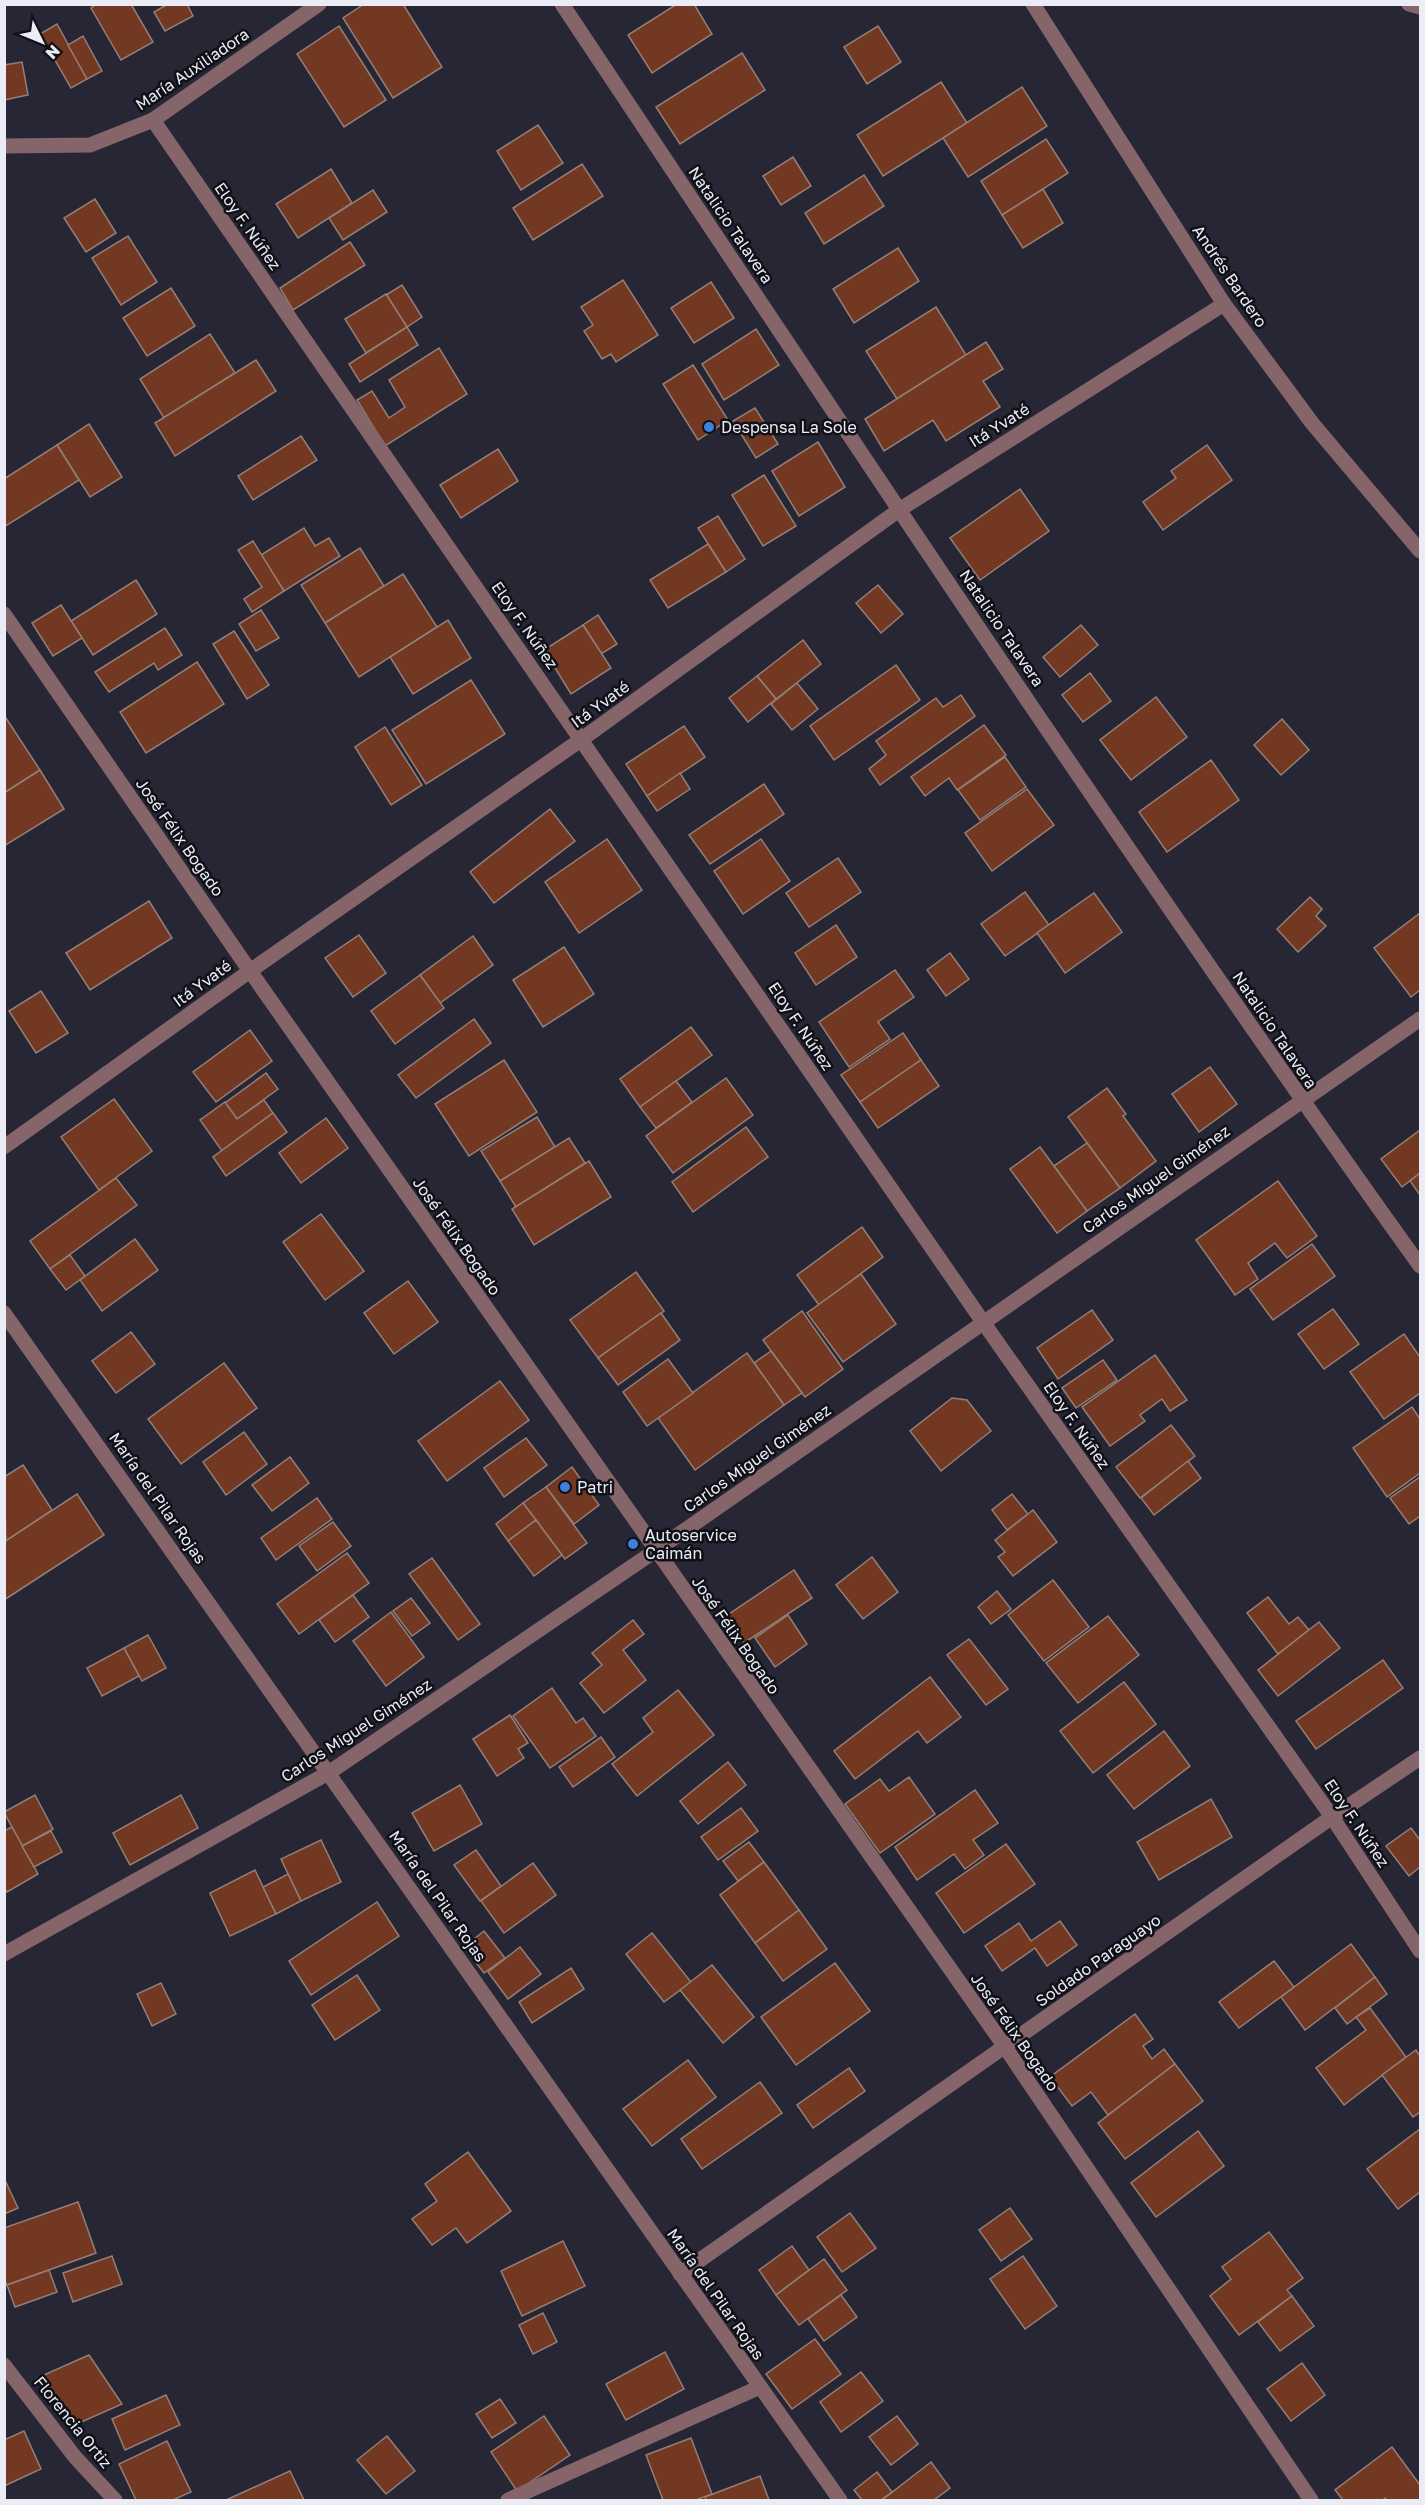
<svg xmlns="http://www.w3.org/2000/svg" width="1425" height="2505" viewBox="0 0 1425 2505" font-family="'Golos Text',sans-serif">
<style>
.building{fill:#733821;stroke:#947f78;stroke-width:1.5}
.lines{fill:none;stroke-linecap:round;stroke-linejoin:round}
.minor{stroke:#856569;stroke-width:15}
.shop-dot{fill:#3f7fe0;stroke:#101017;stroke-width:2}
.labels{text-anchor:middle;stroke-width:5;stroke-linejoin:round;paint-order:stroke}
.street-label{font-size:16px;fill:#ececf7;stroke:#101017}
.poi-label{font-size:16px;fill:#ececf7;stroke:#101017;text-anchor:start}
</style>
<rect width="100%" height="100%" fill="#262635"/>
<g class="building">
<path d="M97,4H131L153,42L121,60L91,8Z"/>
<path d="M168,4H187L193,16L165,31L154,12Z"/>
<path d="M364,4H403L442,67L393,98L343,18Z"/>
<path d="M677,4H694L712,34L652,73L628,35Z"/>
<path d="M57,24L87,79L71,88L40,34Z"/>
<path d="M339,26L386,100L344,127L297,54Z"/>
<path d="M878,26L901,62L867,84L844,47Z"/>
<path d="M83,36L102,71L87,79L68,45Z"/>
<path d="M742,53L765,90L680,144L656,107Z"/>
<path d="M22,62L28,95L4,100V65Z"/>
<path d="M941,82L967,123L883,176L857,135Z"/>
<path d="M1022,87L1047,126L968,177L943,138Z"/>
<path d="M538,125L563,163L521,190L497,151Z"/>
<path d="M1046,139L1068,173L1002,215L981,181Z"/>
<path d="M793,157L811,186L781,205L763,176Z"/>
<path d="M582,164L603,196L533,240L513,208Z"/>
<path d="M331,169L352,203L298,238L276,204Z"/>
<path d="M864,175L884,206L824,244L805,213Z"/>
<path d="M1043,189L1063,223L1023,248L1002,215Z"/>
<path d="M373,190L387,212L343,240L329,218Z"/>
<path d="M95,199L116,233L86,252L64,218Z"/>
<path d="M128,236L157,282L121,305L92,258Z"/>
<path d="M350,242L365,265L293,310L280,288Z"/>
<path d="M898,248L919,281L854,323L833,289Z"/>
<path d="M623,280L658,335L616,362L611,354L602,359L584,331L593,325L581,307Z"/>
<path d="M711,282L734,318L694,343L671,308Z"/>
<path d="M402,285L422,317L407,327L386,295Z"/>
<path d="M171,288L195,326L147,356L123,318Z"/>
<path d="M386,294L407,327L366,353L345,319Z"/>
<path d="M936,307L966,355L897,399L866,351Z"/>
<path d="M407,327L418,345L360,382L349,364Z"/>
<path d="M756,329L779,365L724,400L702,364Z"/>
<path d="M210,334L235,373L164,418L140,379Z"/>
<path d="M986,342L1003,369L983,381L1000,407L946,441L933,420L884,451L865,419Z"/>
<path d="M439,348L467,394L385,446L357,400L372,391L389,418L405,407L389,380Z"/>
<path d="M256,360L276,391L175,456L155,423Z"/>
<path d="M693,365L728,420L698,440L663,384Z"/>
<path d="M755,408L778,444L756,458L733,421Z"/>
<path d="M89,424L122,477L90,497L57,445Z"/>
<path d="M301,436L317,460L253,500L238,476Z"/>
<path d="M818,442L845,487L799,516L772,471Z"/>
<path d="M57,445L79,480L4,527V479Z"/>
<path d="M1207,445L1232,480L1163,530L1143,502L1176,478L1171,471Z"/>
<path d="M498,449L518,481L461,518L440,485Z"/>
<path d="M764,475L796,526L763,546L732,495Z"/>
<path d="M1020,489L1049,531L980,580L950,538Z"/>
<path d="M718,516L745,559L726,572L698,528Z"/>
<path d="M304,528L315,546L329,538L340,556L284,591L261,555Z"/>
<path d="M253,541L284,591L252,612L244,599L262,587L238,550Z"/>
<path d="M708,544L726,572L668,608L650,580Z"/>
<path d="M360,548L384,586L325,623L301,585Z"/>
<path d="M403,574L437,627L359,677L325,623Z"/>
<path d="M136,580L157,614L93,655L71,621Z"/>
<path d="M878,585L903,614L881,633L856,603Z"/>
<path d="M61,605L82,638L53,656L32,623Z"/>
<path d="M261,610L279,638L256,651L239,624Z"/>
<path d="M598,615L617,644L601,654L583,625Z"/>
<path d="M448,620L471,658L413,694L390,657Z"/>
<path d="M583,625L611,668L571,694L544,650Z"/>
<path d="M1081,625L1098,645L1060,677L1043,657Z"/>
<path d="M165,628L182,655L158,670L154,663L109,692L95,672Z"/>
<path d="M234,631L269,685L247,699L213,644Z"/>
<path d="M803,640L821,664L776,699L757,676Z"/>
<path d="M197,662L224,704L146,753L120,712Z"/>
<path d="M896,665L920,700L834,760L810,726Z"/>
<path d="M1090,673L1111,701L1083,722L1062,695Z"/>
<path d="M757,676L776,699L748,722L729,698Z"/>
<path d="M471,680L505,734L426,784L392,730Z"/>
<path d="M797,683L818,709L792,730L771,704Z"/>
<path d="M961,695L975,716L880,785L869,769L886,755L876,741L936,698L943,707Z"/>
<path d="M1156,697L1187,737L1131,780L1100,740Z"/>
<path d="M4,715L40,770L4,793Z"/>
<path d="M1282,719L1309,750L1281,775L1254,745Z"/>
<path d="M984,725L1006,755L957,790L949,778L925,796L911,777Z"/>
<path d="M684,726L705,757L647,796L626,764Z"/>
<path d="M385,727L422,785L391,805L355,747Z"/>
<path d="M1005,757L1026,787L980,820L958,790Z"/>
<path d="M1211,760L1239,800L1167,852L1139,812Z"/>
<path d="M40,770L64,809L4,846V793Z"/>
<path d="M680,773L690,789L657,811L647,796Z"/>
<path d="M764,784L784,814L710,864L689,835Z"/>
<path d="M1027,789L1054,825L992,871L965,833Z"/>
<path d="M550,809L575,841L494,903L470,872Z"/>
<path d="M607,839L642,890L579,933L545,882Z"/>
<path d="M761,839L790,881L743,914L714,871Z"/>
<path d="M838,858L861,892L809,927L786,893Z"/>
<path d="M1025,892L1049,925L1005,956L981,924Z"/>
<path d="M1094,893L1122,932L1065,973L1037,933Z"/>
<path d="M1310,897L1322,909L1316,916L1326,926L1298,952L1277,929Z"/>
<path d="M149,901L172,938L90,990L66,953Z"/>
<path d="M1420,913V990L1411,997L1374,948Z"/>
<path d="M836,925L857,957L816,985L795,953Z"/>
<path d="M359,935L386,973L353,997L325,958Z"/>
<path d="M473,936L493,965L440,1003L420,975Z"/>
<path d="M564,947L594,994L543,1027L513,980Z"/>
<path d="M950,953L969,979L946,996L927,970Z"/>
<path d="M895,970L914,997L878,1022L890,1039L849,1067L819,1022Z"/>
<path d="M420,975L444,1008L395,1044L371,1011Z"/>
<path d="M41,991L68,1033L36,1053L9,1011Z"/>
<path d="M474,1019L491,1043L416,1098L398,1075Z"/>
<path d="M691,1027L712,1055L640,1107L620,1079Z"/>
<path d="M250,1030L272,1061L216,1102L193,1072Z"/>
<path d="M903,1033L921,1060L860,1102L841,1075Z"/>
<path d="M504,1060L537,1112L469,1156L435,1104Z"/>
<path d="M921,1060L939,1086L878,1128L860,1102Z"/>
<path d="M1210,1067L1237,1104L1199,1132L1172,1094Z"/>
<path d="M266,1073L278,1089L237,1119L225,1103Z"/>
<path d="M726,1078L753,1115L673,1173L646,1136Z"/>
<path d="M676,1081L692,1102L656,1128L640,1107Z"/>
<path d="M1107,1088L1126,1114L1123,1116L1156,1161L1120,1188L1068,1117Z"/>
<path d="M114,1099L152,1151L99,1190L61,1137Z"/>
<path d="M264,1100L273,1113L222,1151L200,1120L225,1102L237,1119Z"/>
<path d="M273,1113L287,1132L226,1176L213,1157Z"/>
<path d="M537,1117L555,1147L500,1181L481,1151Z"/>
<path d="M326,1118L348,1148L301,1183L279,1153Z"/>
<path d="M746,1127L768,1157L693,1212L672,1182Z"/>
<path d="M1420,1130V1173L1402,1187L1381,1159Z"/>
<path d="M569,1138L585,1163L516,1207L500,1181Z"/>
<path d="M1087,1143L1120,1188L1087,1211L1054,1166Z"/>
<path d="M1040,1147L1087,1211L1057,1233L1010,1169Z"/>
<path d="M589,1161L611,1197L534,1245L512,1209Z"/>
<path d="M1420,1173V1195L1410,1181Z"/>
<path d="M116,1178L137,1205L50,1269L30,1241Z"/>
<path d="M1278,1181L1317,1236L1287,1258L1275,1243L1248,1263L1258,1279L1235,1295L1196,1240Z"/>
<path d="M321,1214L364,1271L325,1300L283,1242Z"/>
<path d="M862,1227L883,1257L819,1305L797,1275Z"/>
<path d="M135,1239L158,1270L102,1311L80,1280Z"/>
<path d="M1312,1244L1335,1276L1273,1320L1250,1289Z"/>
<path d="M70,1255L85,1276L66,1290L50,1269Z"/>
<path d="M636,1272L664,1311L598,1358L570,1320Z"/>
<path d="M861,1274L896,1324L843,1362L807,1313Z"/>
<path d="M408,1281L438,1322L394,1354L364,1313Z"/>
<path d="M1333,1309L1359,1344L1324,1369L1298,1334Z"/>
<path d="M1092,1310L1113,1340L1058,1379L1037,1348Z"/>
<path d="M802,1311L843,1369L805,1397L763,1340Z"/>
<path d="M661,1313L680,1340L618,1385L598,1358Z"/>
<path d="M131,1332L155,1364L116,1393L92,1361Z"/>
<path d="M1404,1334L1420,1357V1393L1384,1419L1350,1372Z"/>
<path d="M771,1351L802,1393L784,1405L754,1363Z"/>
<path d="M747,1353L784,1405L695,1470L658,1418Z"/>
<path d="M1155,1355L1187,1400L1170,1411L1162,1399L1140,1415L1145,1421L1110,1446L1082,1407Z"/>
<path d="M668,1359L693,1393L647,1426L623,1392Z"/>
<path d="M1103,1360L1117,1380L1076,1408L1062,1388Z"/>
<path d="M224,1363L257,1408L181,1464L148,1419Z"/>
<path d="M500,1381L529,1420L447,1481L418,1441Z"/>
<path d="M952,1398L967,1400L991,1431L941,1471L910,1431Z"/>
<path d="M1412,1407L1420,1419V1473L1387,1497L1353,1448Z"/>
<path d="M1171,1425L1195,1456L1140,1498L1116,1467Z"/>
<path d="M244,1432L267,1464L226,1495L203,1462Z"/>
<path d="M526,1438L547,1465L504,1497L484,1468Z"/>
<path d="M290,1457L309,1483L272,1511L252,1485Z"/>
<path d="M1188,1461L1201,1478L1154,1515L1141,1498Z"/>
<path d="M23,1465L52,1510L6,1541L4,1477Z"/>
<path d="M572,1467L599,1505L574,1524L546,1487Z"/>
<path d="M1420,1477V1516L1409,1524L1390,1498Z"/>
<path d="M546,1487L587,1543L565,1559L523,1503Z"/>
<path d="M77,1494L104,1535L4,1600V1542Z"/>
<path d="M1012,1494L1028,1514L1007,1530L992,1510Z"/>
<path d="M317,1498L332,1519L276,1560L261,1538Z"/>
<path d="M523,1503L536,1520L508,1541L496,1524Z"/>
<path d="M1033,1510L1057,1542L1013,1576L998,1557L1005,1552L995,1540Z"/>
<path d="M536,1520L562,1555L534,1576L508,1541Z"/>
<path d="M333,1522L351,1546L317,1571L299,1546Z"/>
<path d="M347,1553L369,1583L299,1634L277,1604Z"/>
<path d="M872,1557L898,1592L863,1619L836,1585Z"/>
<path d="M432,1558L480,1624L458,1640L409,1574Z"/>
<path d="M794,1570L812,1598L744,1643L726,1616Z"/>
<path d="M1053,1580L1089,1627L1044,1661L1008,1615Z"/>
<path d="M997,1591L1011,1609L991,1624L978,1607Z"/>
<path d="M353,1595L369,1617L335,1642L319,1620Z"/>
<path d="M1268,1597L1289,1624L1298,1617L1309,1630L1278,1654L1247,1613Z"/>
<path d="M411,1598L430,1623L412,1636L393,1611Z"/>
<path d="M391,1612L424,1657L386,1686L353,1641Z"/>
<path d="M788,1615L807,1644L775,1667L755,1638Z"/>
<path d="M1108,1616L1139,1655L1078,1703L1046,1663Z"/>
<path d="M633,1620L644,1634L623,1650L646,1680L604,1713L580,1683L602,1665L592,1653Z"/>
<path d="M1319,1622L1340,1648L1278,1696L1258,1670Z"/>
<path d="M148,1635L166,1668L142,1681L124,1648Z"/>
<path d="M969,1639L1008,1689L986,1705L947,1655Z"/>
<path d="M124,1648L139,1676L102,1696L87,1668Z"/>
<path d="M1383,1660L1403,1688L1316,1749L1296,1721Z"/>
<path d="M930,1677L961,1717L927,1743L918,1731L855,1779L834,1751Z"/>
<path d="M1124,1682L1156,1724L1093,1773L1060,1731Z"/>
<path d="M552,1688L576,1723L583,1718L596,1736L550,1768L513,1716Z"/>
<path d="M678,1690L714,1735L637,1796L612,1764L653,1732L643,1718Z"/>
<path d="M510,1715L528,1743L518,1749L524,1758L497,1776L473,1739Z"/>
<path d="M1164,1731L1190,1766L1134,1809L1107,1775Z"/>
<path d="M601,1737L615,1757L573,1787L559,1767Z"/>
<path d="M728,1762L746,1785L698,1824L680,1801Z"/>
<path d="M909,1777L935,1814L880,1853L845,1804L880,1779L889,1791Z"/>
<path d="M460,1785L482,1824L434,1851L412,1813Z"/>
<path d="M975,1790L998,1823L973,1840L984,1855L965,1869L954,1854L917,1880L895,1847Z"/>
<path d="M35,1795L53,1829L22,1846L4,1812Z"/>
<path d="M181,1795L198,1828L130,1865L113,1833Z"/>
<path d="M1211,1799L1232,1837L1159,1880L1137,1842Z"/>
<path d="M741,1808L758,1831L718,1860L701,1837Z"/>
<path d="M12,1827L38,1874L7,1892L4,1888V1831Z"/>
<path d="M1411,1828L1420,1840V1867L1409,1876L1386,1846Z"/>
<path d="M51,1831L62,1852L34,1867L22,1846Z"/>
<path d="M321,1840L341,1882L301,1901L281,1859Z"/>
<path d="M749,1842L764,1862L738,1881L723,1861Z"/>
<path d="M1006,1844L1035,1884L964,1933L936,1893Z"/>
<path d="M476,1850L501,1886L480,1901L454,1865Z"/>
<path d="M764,1862L799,1910L755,1943L720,1895Z"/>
<path d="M533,1863L556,1895L504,1933L481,1901Z"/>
<path d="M255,1870L276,1914L230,1936L210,1893Z"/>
<path d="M288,1874L301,1901L276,1914L263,1887Z"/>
<path d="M377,1902L399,1936L311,1995L289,1961Z"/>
<path d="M799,1910L827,1949L783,1981L755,1943Z"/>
<path d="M1060,1921L1077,1945L1047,1966L1035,1948L1002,1971L985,1946L1019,1923L1031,1941Z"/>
<path d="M484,1931L505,1958L484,1973L464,1947Z"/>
<path d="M652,1933L691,1982L664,2002L626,1954Z"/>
<path d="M1351,1944L1375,1977L1305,2030L1281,1997Z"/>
<path d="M520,1947L541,1974L508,1999L488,1972Z"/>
<path d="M1274,1961L1294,1987L1239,2028L1219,2002Z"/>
<path d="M835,1963L870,2011L796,2065L761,2017Z"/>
<path d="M712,1965L754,2017L723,2043L680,1990Z"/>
<path d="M571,1968L584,1989L532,2023L519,2002Z"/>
<path d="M357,1975L380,2010L335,2040L312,2005Z"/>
<path d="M1375,1977L1387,1994L1347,2024L1335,2008Z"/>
<path d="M161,1983L176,2014L152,2026L137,1994Z"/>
<path d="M1370,2008L1406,2057L1344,2105L1316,2068L1366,2030L1356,2017Z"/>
<path d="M1135,2014L1153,2039L1143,2046L1152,2059L1164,2049L1175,2064L1108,2115L1091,2092L1072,2106L1050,2077Z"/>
<path d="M1416,2050L1420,2056V2112L1413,2117L1382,2075Z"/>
<path d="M688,2060L716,2097L652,2146L623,2109Z"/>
<path d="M1175,2064L1203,2101L1125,2159L1098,2123Z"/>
<path d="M849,2068L865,2091L813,2128L797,2105Z"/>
<path d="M760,2082L782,2113L702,2169L681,2139Z"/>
<path d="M1420,2129V2192L1398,2209L1367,2169Z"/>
<path d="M1198,2131L1224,2166L1156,2217L1131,2183Z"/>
<path d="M468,2152L511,2211L467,2243L456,2228L432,2245L412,2219L437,2201L425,2184Z"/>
<path d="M4,2178L18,2208L4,2214Z"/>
<path d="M78,2202L96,2253L7,2285L4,2279V2228Z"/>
<path d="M1010,2208L1032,2239L1001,2261L979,2230Z"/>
<path d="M850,2213L876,2248L842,2272L817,2237Z"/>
<path d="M1269,2232L1303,2278L1287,2290L1292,2296L1239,2335L1210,2296L1231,2279L1222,2267Z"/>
<path d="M563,2241L585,2286L522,2316L501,2271Z"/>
<path d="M792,2246L809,2270L776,2295L759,2270Z"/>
<path d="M112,2256L122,2284L73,2302L63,2273Z"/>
<path d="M1023,2256L1057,2306L1025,2329L990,2279Z"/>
<path d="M824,2259L847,2290L799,2325L776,2295Z"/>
<path d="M49,2270L57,2292L15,2307L7,2285Z"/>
<path d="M841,2295L857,2317L824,2341L808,2319Z"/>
<path d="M1292,2296L1314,2326L1280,2351L1258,2322Z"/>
<path d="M543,2313L557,2342L533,2354L519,2325Z"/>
<path d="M815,2339L841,2374L792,2409L766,2374Z"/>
<path d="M665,2352L684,2389L626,2420L606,2384Z"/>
<path d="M89,2355L122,2404L70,2427L37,2378Z"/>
<path d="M1302,2363L1325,2395L1291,2421L1267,2389Z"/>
<path d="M861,2372L883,2401L841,2432L820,2402Z"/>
<path d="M166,2395L180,2425L125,2450L112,2419Z"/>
<path d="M500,2399L516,2423L492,2438L476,2414Z"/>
<path d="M544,2416L570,2455L517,2491L491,2452Z"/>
<path d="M897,2416L918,2444L891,2465L869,2437Z"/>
<path d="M24,2431L41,2469L4,2486V2440Z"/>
<path d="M387,2436L415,2471L386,2494L357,2460Z"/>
<path d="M691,2438L712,2494L696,2500H663L646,2455Z"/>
<path d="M167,2441L191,2492L173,2500H136L119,2464Z"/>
<path d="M1392,2447L1420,2485V2500H1387L1385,2498L1383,2500H1343L1335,2490Z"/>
<path d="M931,2462L950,2488L934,2500H882Z"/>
<path d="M290,2471L304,2500H226Z"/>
<path d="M877,2472L892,2492L881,2500H862L854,2490Z"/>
<path d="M760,2476L769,2500H706L705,2497Z"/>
</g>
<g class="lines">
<g class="minor">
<path d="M562,4C844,428 1125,853 1420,1266"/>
<path d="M1033,4L1224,304L1312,423L1420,551"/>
<path d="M1409,4L1420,7"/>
<path d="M153,120L983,1322L1332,1817L1420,1951"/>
<path d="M4,146L90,145L153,120L319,4"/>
<path d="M4,614L250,971L1005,2047L1311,2500"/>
<path d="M4,1147L250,971L582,739L899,510L1224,304"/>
<path d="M4,1313L840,2500"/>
<path d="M4,1954L330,1772L655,1551L1420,1019"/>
<path d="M680,2274L1332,1817L1420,1758"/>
<path d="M4,2365L75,2457L115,2500"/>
<path d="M508,2500L760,2387"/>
</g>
</g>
<g class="shop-dot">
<circle cx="709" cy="427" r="6"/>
<circle cx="565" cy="1487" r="6"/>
<circle cx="633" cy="1544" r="6"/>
</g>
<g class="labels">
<g class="street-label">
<text transform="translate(192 69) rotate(-34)" y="6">María Auxiliadora</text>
<text transform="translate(731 225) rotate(56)" y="6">Natalicio Talavera</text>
<text transform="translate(248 226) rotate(55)" y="6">Eloy F. Núñez</text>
<text transform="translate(1230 276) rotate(56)" y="6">Andrés Bardero</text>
<text transform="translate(999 425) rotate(-32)" y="6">Itá Yvaté</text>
<text transform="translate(525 625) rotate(55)" y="6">Eloy F. Núñez</text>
<text transform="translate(1002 628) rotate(56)" y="6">Natalicio Talavera</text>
<text transform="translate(600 704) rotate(-36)" y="6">Itá Yvaté</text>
<text transform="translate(180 837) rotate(55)" y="6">José Félix Bogado</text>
<text transform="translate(202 983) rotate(-36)" y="6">Itá Yvaté</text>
<text transform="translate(801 1026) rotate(56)" y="6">Eloy F. Núñez</text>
<text transform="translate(1275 1030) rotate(56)" y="6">Natalicio Talavera</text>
<text transform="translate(1156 1179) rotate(-35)" y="6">Carlos Miguel Giménez</text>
<text transform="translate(457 1236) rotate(55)" y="6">José Félix Bogado</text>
<text transform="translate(1077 1425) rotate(55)" y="6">Eloy F. Núñez</text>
<text transform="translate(757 1458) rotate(-35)" y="6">Carlos Miguel Giménez</text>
<text transform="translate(158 1498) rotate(55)" y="6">María del Pilar Rojas</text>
<text transform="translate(736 1635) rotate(55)" y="6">José Félix Bogado</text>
<text transform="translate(356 1730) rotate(-33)" y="6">Carlos Miguel Giménez</text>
<text transform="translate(1357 1823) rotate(56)" y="6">Eloy F. Núñez</text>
<text transform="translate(438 1896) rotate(55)" y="6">María del Pilar Rojas</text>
<text transform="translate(1098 1960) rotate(-35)" y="6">Soldado Paraguayo</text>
<text transform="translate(1015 2032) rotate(55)" y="6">José Félix Bogado</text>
<text transform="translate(716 2294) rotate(55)" y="6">María del Pilar Rojas</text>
<text transform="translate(73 2422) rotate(51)" y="6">Florencia Ortiz</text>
</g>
<g class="poi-label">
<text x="721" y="433">Despensa La Sole</text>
<text x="577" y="1493">Patri</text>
<text x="645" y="1541">Autoservice<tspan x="645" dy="18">Caimán</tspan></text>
</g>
</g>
<rect width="1425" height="2505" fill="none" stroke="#ececf7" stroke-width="12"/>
<g transform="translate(42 42) rotate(133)" stroke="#101017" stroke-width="4.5" paint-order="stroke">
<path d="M0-4.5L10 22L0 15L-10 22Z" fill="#ececf7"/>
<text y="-9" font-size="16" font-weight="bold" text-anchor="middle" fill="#ececf7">N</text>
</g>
</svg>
